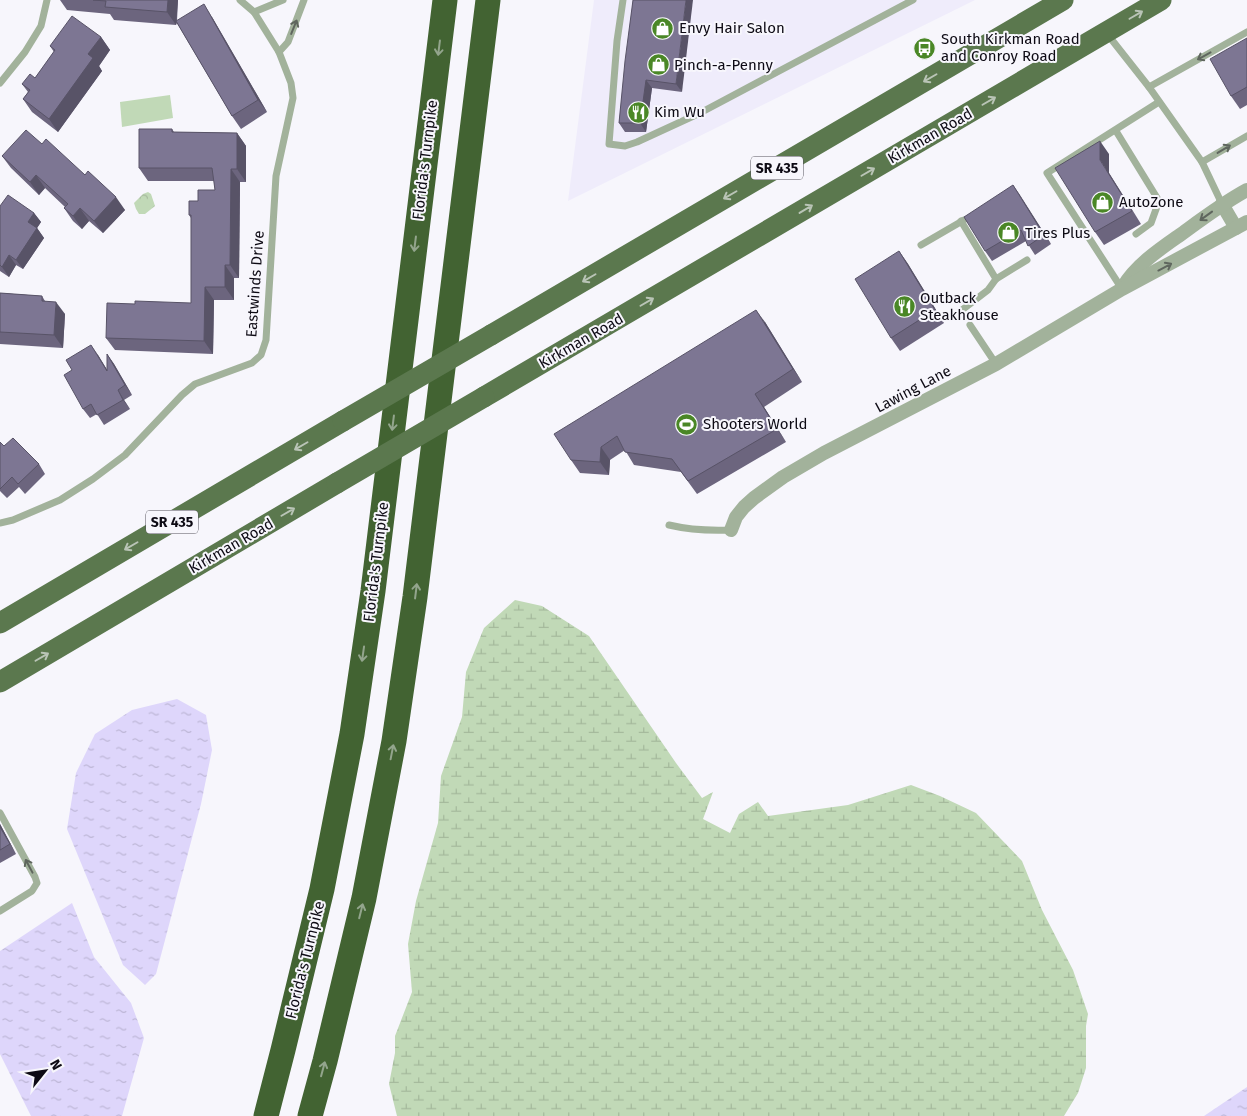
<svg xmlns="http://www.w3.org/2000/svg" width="1247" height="1116" viewBox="0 0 1247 1116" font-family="'Fira Sans',sans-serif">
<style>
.built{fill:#efecfb}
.wetland{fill:url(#wetland-marsh)}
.park{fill:url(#park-crowns)}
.pitch{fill:#c1d9b7}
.water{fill:url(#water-ripples)}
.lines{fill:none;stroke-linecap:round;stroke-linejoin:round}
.lane{stroke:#a2b29b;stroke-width:7}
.street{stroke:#a2b29b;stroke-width:14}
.primary{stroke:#5b784e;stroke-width:21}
.highway{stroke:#426332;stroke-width:25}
.primary-bridge{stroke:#5b784e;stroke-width:21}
.wall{fill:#6c657e}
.shaded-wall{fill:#585367}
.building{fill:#7d7693;stroke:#585367}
.oneway{stroke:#b9c4b6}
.oneway2{stroke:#5f665e}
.oneway3{stroke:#93a58d}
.labels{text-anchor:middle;stroke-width:4;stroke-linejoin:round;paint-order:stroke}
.shield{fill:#f7f6fc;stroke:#53515a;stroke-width:1}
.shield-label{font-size:14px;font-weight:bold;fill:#0d0a14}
.poi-label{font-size:15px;fill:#0d0a14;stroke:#f7f6fc;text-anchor:start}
.street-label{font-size:15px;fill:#0d0a14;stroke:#f7f6fc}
</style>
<defs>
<pattern id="wetland-marsh" width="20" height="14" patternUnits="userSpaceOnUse" patternTransform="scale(1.25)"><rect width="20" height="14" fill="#c1d9b7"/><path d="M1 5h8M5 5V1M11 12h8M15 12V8" fill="none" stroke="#a5b99c"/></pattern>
<pattern id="park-crowns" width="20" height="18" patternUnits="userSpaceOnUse" patternTransform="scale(1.25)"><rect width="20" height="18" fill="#c1d9b7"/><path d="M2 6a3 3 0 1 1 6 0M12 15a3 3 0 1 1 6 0" fill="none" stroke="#a5b99c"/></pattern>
<pattern id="water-ripples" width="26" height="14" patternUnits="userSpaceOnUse" patternTransform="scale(1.25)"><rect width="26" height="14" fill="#ded6fb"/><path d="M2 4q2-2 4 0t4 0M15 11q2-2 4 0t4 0" fill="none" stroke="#bdb6d6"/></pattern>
</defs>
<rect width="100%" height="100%" fill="#f7f6fc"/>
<path class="built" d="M594,0H975L568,201Z"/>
<path class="wetland" d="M515,600L542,606L589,636L676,763L702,798L713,792L703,819L730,833L739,814L758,802L768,816L848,805L911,785L940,796L976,813L1022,861L1042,910L1073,970L1088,1014L1086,1026V1068L1078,1093L1064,1116H397L389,1084L395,1053V1036L412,992L408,944L416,901L438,823L441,776L462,717L466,672L484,628Z"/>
<path class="park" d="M148,192L151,194L155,206L145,214H139L136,209L134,203L143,194Z"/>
<path class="pitch" d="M170,95L173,118L122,127L120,102Z"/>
<g class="water">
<path d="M177,699L206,715L212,750L201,804L156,974L145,985L123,965L67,829L76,773L95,734L132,710Z"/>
<path d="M72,903L94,957L131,1003L144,1038L122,1116H31L0,1054V951Z"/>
<path d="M1247,1087V1116H1204Z"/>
</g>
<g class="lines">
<g class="lane">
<path d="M623,0L617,41L609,144L625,146L637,142L700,113L913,0"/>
<path d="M254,12L283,0"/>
<path d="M1108,35L1149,87L1202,162L1222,204"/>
<path d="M279,52L288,42L304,0"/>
<path d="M0,83L25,52L41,26L47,0"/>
<path d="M1149,87L1247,32"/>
<path d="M1116,131L1159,201L1151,223L1136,234"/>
<path d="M1202,162L1247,136"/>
<path d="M961,221L996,279L988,290L962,310"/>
<path d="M921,245L964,220"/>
<path d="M996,279L1027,260"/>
<path d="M1122,289L1047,173L1159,102"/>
<path d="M970,325L996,364"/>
<path d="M0,523L13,520L60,500L93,479L125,455L182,395L195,384L252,363L261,355L266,340L276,176L293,98L291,83L279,52L254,12L240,0"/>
<path d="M669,525C690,530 708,531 731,530"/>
<path d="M0,813L35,877L37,883L32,891L0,911"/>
</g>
<g class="street">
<path d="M1222,204L1236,228"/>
<path d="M1123,287C1136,265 1160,249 1180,235C1202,219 1223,203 1247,190"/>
<path d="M731,530L736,517L744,507L754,498L783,477L824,453L996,364L1122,289L1247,222"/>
</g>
<g class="primary">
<path d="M491,335L1063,0"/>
<path d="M484,397L1161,0"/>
<path d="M0,623L343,421"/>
<path d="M0,682L337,483"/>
</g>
<g class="highway">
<path d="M266,1116L283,1050L322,889L352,734L373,591L445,0"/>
<path d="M310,1116L325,1061L364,898L394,741L415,597L488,0"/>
</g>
<g class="primary-bridge">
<path d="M343,421L491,335"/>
<path d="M337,483L484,397"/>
</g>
</g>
<g class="wall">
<path d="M60,0H178L177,21L212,17L267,112L241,129L232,116L177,23L176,25L114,20L110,14L67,10Z"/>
<path d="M633,0L682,92L652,88L646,132H625L619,123Z"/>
<path d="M101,37L110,50L99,66L102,71L58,132L32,112L23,99L28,92L22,84L35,78L54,52L50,46Z"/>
<path d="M1247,38V105L1240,109L1231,96Z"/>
<path d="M172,129L174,132L237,133L246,146V182H240L239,278H234V300H214L213,354L115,350L106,338L135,304L191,303V218L189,215L198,201L215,190L214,181H148L139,168Z"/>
<path d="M42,144L85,175L125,210L103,233L89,221L82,229L73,221L64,208L65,207L45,188L39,195L11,168L2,156Z"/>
<path d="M1109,154V173L1141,224L1104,245L1095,232Z"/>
<path d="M1013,185L1051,244L1035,255L1026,241L992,261L985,251Z"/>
<path d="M0,206L34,213L41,222L37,228L44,238L23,269L16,265L9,277L0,271Z"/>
<path d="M899,251L908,264L944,323L900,351L891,338Z"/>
<path d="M0,293L42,296L45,301L65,314L63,348L0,344Z"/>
<path d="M765,322L802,382L764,407L786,442L697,494L681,472L634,465L625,450L610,460L609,475L580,473L571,460Z"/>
<path d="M107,354L114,364L132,395L124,400L130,409L104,425L97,414L90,418L83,409L98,355L107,370Z"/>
<path d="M0,442L4,446L39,464L45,474L25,494L19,487L7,498L0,491Z"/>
<path d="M0,824L16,854L0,863Z"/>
</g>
<g class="shaded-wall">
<path d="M168,0H178L176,25L167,12Z"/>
<path d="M686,0H693L682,92L676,84Z"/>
<path d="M204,4L212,17L267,112L258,100Z"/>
<path d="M101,37L110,50L99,66L102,71L58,132L49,119L88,54Z"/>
<path d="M646,80L652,88L646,132L640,123Z"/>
<path d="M237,133L246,146V182L237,169Z"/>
<path d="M1100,141L1109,154V173L1141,224L1100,160Z"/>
<path d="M231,169L240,182L239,278L230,265Z"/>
<path d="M36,175L45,188L39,195L30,182Z"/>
<path d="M1013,185L1020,195L1051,244L1044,235Z"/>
<path d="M116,197L125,210L103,233L94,221Z"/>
<path d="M80,208L89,221L82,229L73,216Z"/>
<path d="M34,213L41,222L37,228L44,238L23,269L16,260L28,222Z"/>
<path d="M899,251L908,264L944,323L935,310Z"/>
<path d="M9,255L16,265L9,277L2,267Z"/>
<path d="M225,265L234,278V300L225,287Z"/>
<path d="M205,287L214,300L213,354L204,341Z"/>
<path d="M56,302L65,314L63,348L54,335Z"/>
<path d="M756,310L765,322L802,382L793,369Z"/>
<path d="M91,345L98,355L114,381L107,371Z"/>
<path d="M107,354L114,364L132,395L125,385Z"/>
<path d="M118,390L124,400L130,409L123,400Z"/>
<path d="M755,394L764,407L786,442L777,429Z"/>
<path d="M601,447L610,460L609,475L600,462Z"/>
<path d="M0,824L16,854L10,844L0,827Z"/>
</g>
<g class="building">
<path d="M93,0H168L167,12L105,7L106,1Z"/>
<path d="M633,0H686L676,84L646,80L640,123H619L625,61Z"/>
<path d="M204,4L258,100L232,116L176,21Z"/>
<path d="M72,16L101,37L88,54L93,58L49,119L23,99L30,90L22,84L30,74L35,78L55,50L50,46Z"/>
<path d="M1247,38V87L1231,96L1210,59Z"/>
<path d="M139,129H172V132L237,133V169H231L230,265H225V287H205L204,341L106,338L107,303L135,304V301L191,303V215H189V201H198V190H215L212,168H139Z"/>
<path d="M26,130L42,144L46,139L85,175L88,171L116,197L94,221L80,208L73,216L64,208L68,204L36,175L30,182L2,156Z"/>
<path d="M1100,141V160L1132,211L1095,232L1055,168Z"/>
<path d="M1013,185L1044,235L1028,246L1021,230L985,251L964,217Z"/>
<path d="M8,195L34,213L28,222L37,228L16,260L9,255L2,267L0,265V206Z"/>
<path d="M899,251L935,310L891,338L855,279Z"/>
<path d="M0,293L42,296V301L56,302L54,335L0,332Z"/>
<path d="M756,310L793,369L755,394L777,429L688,481L672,459L625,452L617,436L601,447L600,462L571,460L554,434Z"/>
<path d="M91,345L107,371V354L125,385L118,390L123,400L97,415L91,404L83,409L64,375L72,370L66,360Z"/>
<path d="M13,438L39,464L18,484L12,477L0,489V442L4,446Z"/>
<path d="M0,827L10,844L0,850Z"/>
</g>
<defs><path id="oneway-shaft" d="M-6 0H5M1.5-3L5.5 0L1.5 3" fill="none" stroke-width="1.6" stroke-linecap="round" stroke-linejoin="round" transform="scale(1.25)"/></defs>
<g class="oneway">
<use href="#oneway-shaft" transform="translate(1136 15) rotate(-30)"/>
<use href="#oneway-shaft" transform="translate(930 78) rotate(150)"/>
<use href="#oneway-shaft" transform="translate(989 101) rotate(-30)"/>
<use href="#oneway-shaft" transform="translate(868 172) rotate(-30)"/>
<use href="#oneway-shaft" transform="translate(730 195) rotate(150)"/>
<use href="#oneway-shaft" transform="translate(806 209) rotate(-31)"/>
<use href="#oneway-shaft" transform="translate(589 278) rotate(150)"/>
<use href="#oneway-shaft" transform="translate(647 302) rotate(-30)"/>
<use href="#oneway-shaft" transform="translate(301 446) rotate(150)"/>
<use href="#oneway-shaft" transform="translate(288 512) rotate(-30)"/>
<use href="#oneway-shaft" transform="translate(131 546) rotate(150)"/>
<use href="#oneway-shaft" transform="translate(42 657) rotate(-30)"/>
</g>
<g class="oneway2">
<use href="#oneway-shaft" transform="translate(294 27) rotate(-68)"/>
<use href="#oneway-shaft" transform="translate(1204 56) rotate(151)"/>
<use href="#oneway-shaft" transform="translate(1224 149) rotate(-31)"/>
<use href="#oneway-shaft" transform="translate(1206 216) rotate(144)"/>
<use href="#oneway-shaft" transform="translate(1165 267) rotate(-28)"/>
<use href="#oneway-shaft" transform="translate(29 866) rotate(-118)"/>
</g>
<g class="oneway3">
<use href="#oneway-shaft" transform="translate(439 48) rotate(97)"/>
<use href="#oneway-shaft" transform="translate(415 244) rotate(97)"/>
<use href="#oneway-shaft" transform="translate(393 423) rotate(97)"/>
<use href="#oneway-shaft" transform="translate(416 591) rotate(-83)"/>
<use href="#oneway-shaft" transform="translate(363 654) rotate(98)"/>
<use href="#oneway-shaft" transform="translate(392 752) rotate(-79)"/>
<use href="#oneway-shaft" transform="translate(361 911) rotate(-76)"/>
<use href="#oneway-shaft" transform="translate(323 1069) rotate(-75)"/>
</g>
<defs>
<symbol id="shop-disc" viewBox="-11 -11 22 22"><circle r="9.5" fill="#4a8726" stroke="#f7f6fc"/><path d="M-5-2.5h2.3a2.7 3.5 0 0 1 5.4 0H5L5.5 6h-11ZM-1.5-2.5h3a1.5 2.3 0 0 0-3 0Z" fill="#fff"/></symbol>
<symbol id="bus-disc" viewBox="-11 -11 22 22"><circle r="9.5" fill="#4a8726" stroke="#f7f6fc"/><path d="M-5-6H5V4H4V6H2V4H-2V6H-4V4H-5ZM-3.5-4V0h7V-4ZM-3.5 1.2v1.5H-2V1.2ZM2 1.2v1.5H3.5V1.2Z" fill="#fff"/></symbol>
<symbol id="restaurant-disc" viewBox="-11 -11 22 22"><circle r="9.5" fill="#4a8726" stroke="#f7f6fc"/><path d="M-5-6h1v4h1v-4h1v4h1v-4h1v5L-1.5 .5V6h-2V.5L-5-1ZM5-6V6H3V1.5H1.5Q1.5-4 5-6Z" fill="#fff"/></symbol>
<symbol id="stadium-disc" viewBox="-11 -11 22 22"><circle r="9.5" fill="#4a8726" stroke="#f7f6fc"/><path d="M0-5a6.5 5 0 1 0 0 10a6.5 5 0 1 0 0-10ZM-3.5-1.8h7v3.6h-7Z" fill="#fff"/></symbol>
</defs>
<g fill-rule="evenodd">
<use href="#shop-disc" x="650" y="16" width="25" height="25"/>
<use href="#bus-disc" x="912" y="36" width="25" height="25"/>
<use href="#shop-disc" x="646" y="52" width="25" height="25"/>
<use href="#restaurant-disc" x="626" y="100" width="25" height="25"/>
<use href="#shop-disc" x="1090" y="190" width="25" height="25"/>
<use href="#shop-disc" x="996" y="220" width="25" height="25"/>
<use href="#restaurant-disc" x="892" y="294" width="25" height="25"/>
<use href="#stadium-disc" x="674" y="412" width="25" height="25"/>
</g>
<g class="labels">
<g class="shield">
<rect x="751" y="156.5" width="52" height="23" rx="4"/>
<rect x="146" y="510.5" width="52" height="23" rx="4"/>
</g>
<g class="shield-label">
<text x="777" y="173">SR 435</text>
<text x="172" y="527">SR 435</text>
</g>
<g class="poi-label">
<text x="679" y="33">Envy Hair Salon</text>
<text x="941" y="44">South Kirkman Road<tspan x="941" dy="17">and Conroy Road</tspan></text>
<text x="674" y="70">Pinch-a-Penny</text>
<text x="654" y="117">Kim Wu</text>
<text x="1119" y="207">AutoZone</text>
<text x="1025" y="238">Tires Plus</text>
<text x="920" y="303">Outback<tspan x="920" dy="17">Steakhouse</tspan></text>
<text x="703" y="429">Shooters World</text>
</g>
<g class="street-label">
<text transform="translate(930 136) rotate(-30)" y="5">Kirkman Road</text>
<text transform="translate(425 160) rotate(-83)" y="5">Florida's Turnpike</text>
<text transform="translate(255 284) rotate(-86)" y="5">Eastwinds Drive</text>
<text transform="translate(581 341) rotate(-30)" y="5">Kirkman Road</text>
<text transform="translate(913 389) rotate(-28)" y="5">Lawing Lane</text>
<text transform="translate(231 546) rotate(-30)" y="5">Kirkman Road</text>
<text transform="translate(376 562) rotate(-83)" y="5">Florida's Turnpike</text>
<text transform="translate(305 960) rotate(-76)" y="5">Florida's Turnpike</text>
</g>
</g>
<g transform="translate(45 1071) rotate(60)" stroke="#f7f6fc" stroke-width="4" paint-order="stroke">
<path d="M0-4L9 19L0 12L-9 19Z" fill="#0d0a14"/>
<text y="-8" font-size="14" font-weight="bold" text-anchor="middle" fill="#0d0a14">N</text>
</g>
</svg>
